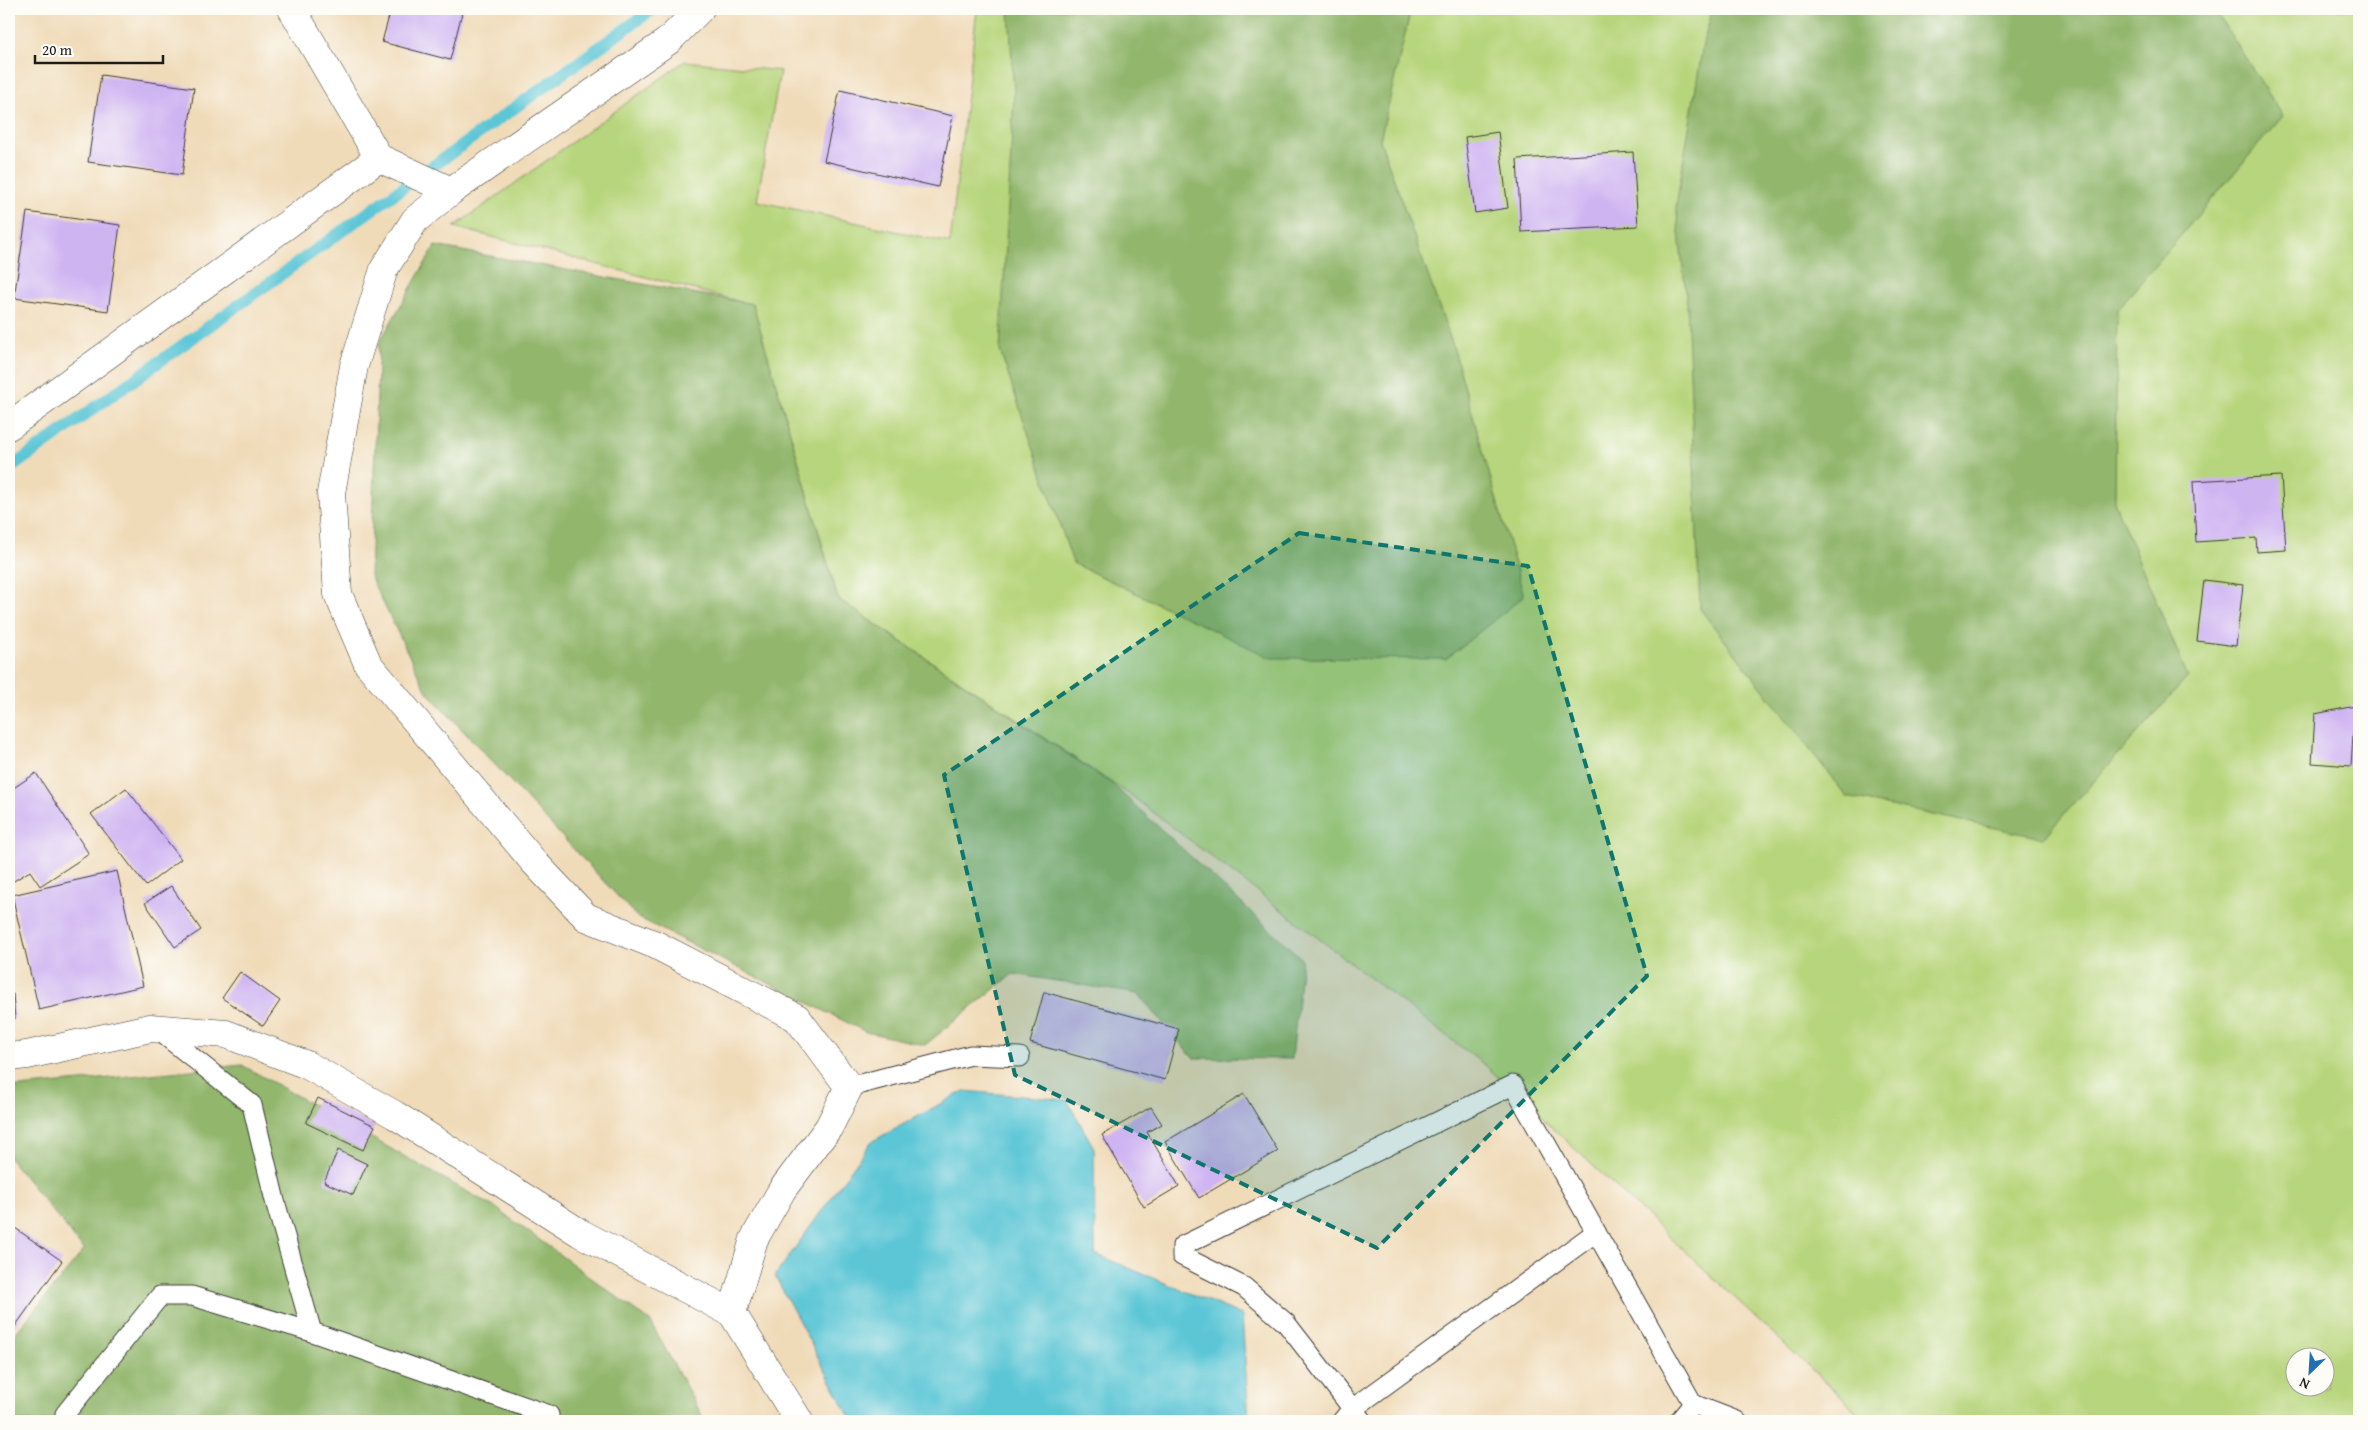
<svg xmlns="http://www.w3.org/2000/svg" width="2368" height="1430" viewBox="0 0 2368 1430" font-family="'Gentium Book Plus',serif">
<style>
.green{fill:#b7d57c;stroke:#6a784c;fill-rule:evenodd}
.forest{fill:#91b66c;stroke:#566944}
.water{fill:#5cc6d6;stroke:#3c7179}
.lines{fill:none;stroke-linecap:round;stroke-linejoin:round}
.stream{stroke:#5cc6d6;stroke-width:12}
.building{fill:#cfb4f2}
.lane-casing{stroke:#3c3934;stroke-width:21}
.street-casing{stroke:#3c3934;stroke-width:29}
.lane{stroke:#fff;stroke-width:19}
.street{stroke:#fff;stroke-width:28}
.marked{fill:#0f766e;fill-opacity:0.2;stroke:#0f766e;stroke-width:4;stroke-dasharray:10 6;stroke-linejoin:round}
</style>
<rect width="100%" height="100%" fill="#fdfcf7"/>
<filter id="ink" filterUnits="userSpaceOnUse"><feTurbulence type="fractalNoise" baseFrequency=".02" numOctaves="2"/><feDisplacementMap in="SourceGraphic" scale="10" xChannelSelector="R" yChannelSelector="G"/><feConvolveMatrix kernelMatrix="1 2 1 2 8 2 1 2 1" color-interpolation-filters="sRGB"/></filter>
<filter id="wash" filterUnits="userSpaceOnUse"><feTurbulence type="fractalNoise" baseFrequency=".0096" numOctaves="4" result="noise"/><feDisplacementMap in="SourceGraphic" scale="20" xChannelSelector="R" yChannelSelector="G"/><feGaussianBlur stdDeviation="1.12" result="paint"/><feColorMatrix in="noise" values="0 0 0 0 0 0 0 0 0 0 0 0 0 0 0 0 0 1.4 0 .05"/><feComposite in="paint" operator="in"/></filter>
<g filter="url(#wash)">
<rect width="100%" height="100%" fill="#f0dbb9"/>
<path class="green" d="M977,9H2359V1421H1867L1486,1066L1133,797L838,599L753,305L454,227L685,61L780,71L757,201L950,243ZM2296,1358H2326V1388H2296Z"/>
<g class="forest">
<path d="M1009,9H1411L1380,140L1453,346L1524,596L1446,659L1271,658L1073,563L1000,351L1014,96Z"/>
<path d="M1713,9H2214L2283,116L2117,310L2115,504L2188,677L2043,838L1847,797L1700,609L1687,304L1676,206L1703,44Z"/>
<path d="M435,246L753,304L838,599L1112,784L1302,959L1292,1059L1193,1058L1138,994L1013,974L925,1045L866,1032L637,917L427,692L370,576L379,343Z"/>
<path d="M242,1065L496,1208L650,1321L705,1421H9V1341L84,1250L9,1157V1088Z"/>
</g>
<path class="water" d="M964,1091L1067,1100L1094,1148L1095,1254L1242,1315L1249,1421H852L775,1276L871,1142Z"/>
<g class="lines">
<path class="stream" d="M9,469L653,9"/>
</g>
<g id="blocks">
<g class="building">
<path d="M391,9H463L450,60L382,42Z"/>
<path d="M872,9H928L927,13L871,10Z"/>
<path d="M101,75L194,88L182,175L88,162Z"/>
<path d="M840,90L953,116L938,187L824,161Z"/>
<path d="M1498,132L1508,208L1475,213L1465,137Z"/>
<path d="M1633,152L1638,226L1521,232L1517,159Z"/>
<path d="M27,212L120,225L108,311L14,298Z"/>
<path d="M2281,476L2286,550L2257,552L2256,538L2196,542L2193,481Z"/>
<path d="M2204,580L2243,585L2236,646L2197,641Z"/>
<path d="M2355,706L2351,766L2312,763L2315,714Z"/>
<path d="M36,773L89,854L40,886L30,871L9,884V791Z"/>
<path d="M126,788L181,859L146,886L91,814Z"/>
<path d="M117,871L143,986L39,1010L12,895Z"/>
<path d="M171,886L201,930L175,947L145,903Z"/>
<path d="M240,972L280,1001L263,1026L222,998Z"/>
<path d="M1044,992L1179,1029L1165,1080L1030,1043Z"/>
<path d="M9,994H13L15,1019H9Z"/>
<path d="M1244,1094L1278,1151L1199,1198L1165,1142Z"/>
<path d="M318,1098L375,1126L363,1150L306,1123Z"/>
<path d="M1151,1107L1162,1124L1147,1132L1179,1186L1144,1207L1102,1135Z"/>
<path d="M338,1150L367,1164L353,1195L324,1182Z"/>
<path d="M15,1228L62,1261L11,1332L9,1330V1237Z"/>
</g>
</g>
</g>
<g filter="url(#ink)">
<use href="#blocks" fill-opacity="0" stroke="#3c3934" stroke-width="1"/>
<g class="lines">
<defs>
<g id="lane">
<path d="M157,1029L252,1105L275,1201L312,1332"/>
<path d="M849,1087L971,1055L1020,1057"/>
<path d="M1693,1404L1737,1421"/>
<path d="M65,1414L160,1296H192L312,1332L549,1415"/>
<path d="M1342,1421L1351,1410L1596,1232"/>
<path d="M1362,1421L1286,1323L1244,1287L1182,1256V1246L1513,1085L1693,1404L1679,1421"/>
</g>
<g id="street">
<path d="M292,9L379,158L451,191"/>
<path d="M700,9L668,41L451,191L415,220L384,269L354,366L331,493L338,594L368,664L534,862L586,917L656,945L797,1018L849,1087L829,1127L782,1190L754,1239L732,1313"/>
<path d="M9,426L379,158"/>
<path d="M9,1057L27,1055L150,1028L226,1034L307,1065L395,1115L580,1233L732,1313L799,1421"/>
</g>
</defs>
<use href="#lane" class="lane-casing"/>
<use href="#street" class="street-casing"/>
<use href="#lane" class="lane"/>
<use href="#street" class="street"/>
</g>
</g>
<path class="marked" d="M1299,533L1528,566L1647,976L1377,1248L1015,1075L944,775Z"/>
<rect width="2368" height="1430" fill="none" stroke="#fdfcf7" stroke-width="30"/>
<g transform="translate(2310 1372) rotate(205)"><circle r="24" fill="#fdfcf7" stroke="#a3a29f"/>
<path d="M0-4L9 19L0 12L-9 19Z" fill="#1f6fb2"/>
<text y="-8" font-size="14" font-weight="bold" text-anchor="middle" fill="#1c1c1c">N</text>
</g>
<path d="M35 55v8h128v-8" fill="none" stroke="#1c1c1c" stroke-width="2.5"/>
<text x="42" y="55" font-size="15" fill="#1c1c1c" stroke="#fdfcf7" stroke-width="4" paint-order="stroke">20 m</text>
</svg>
